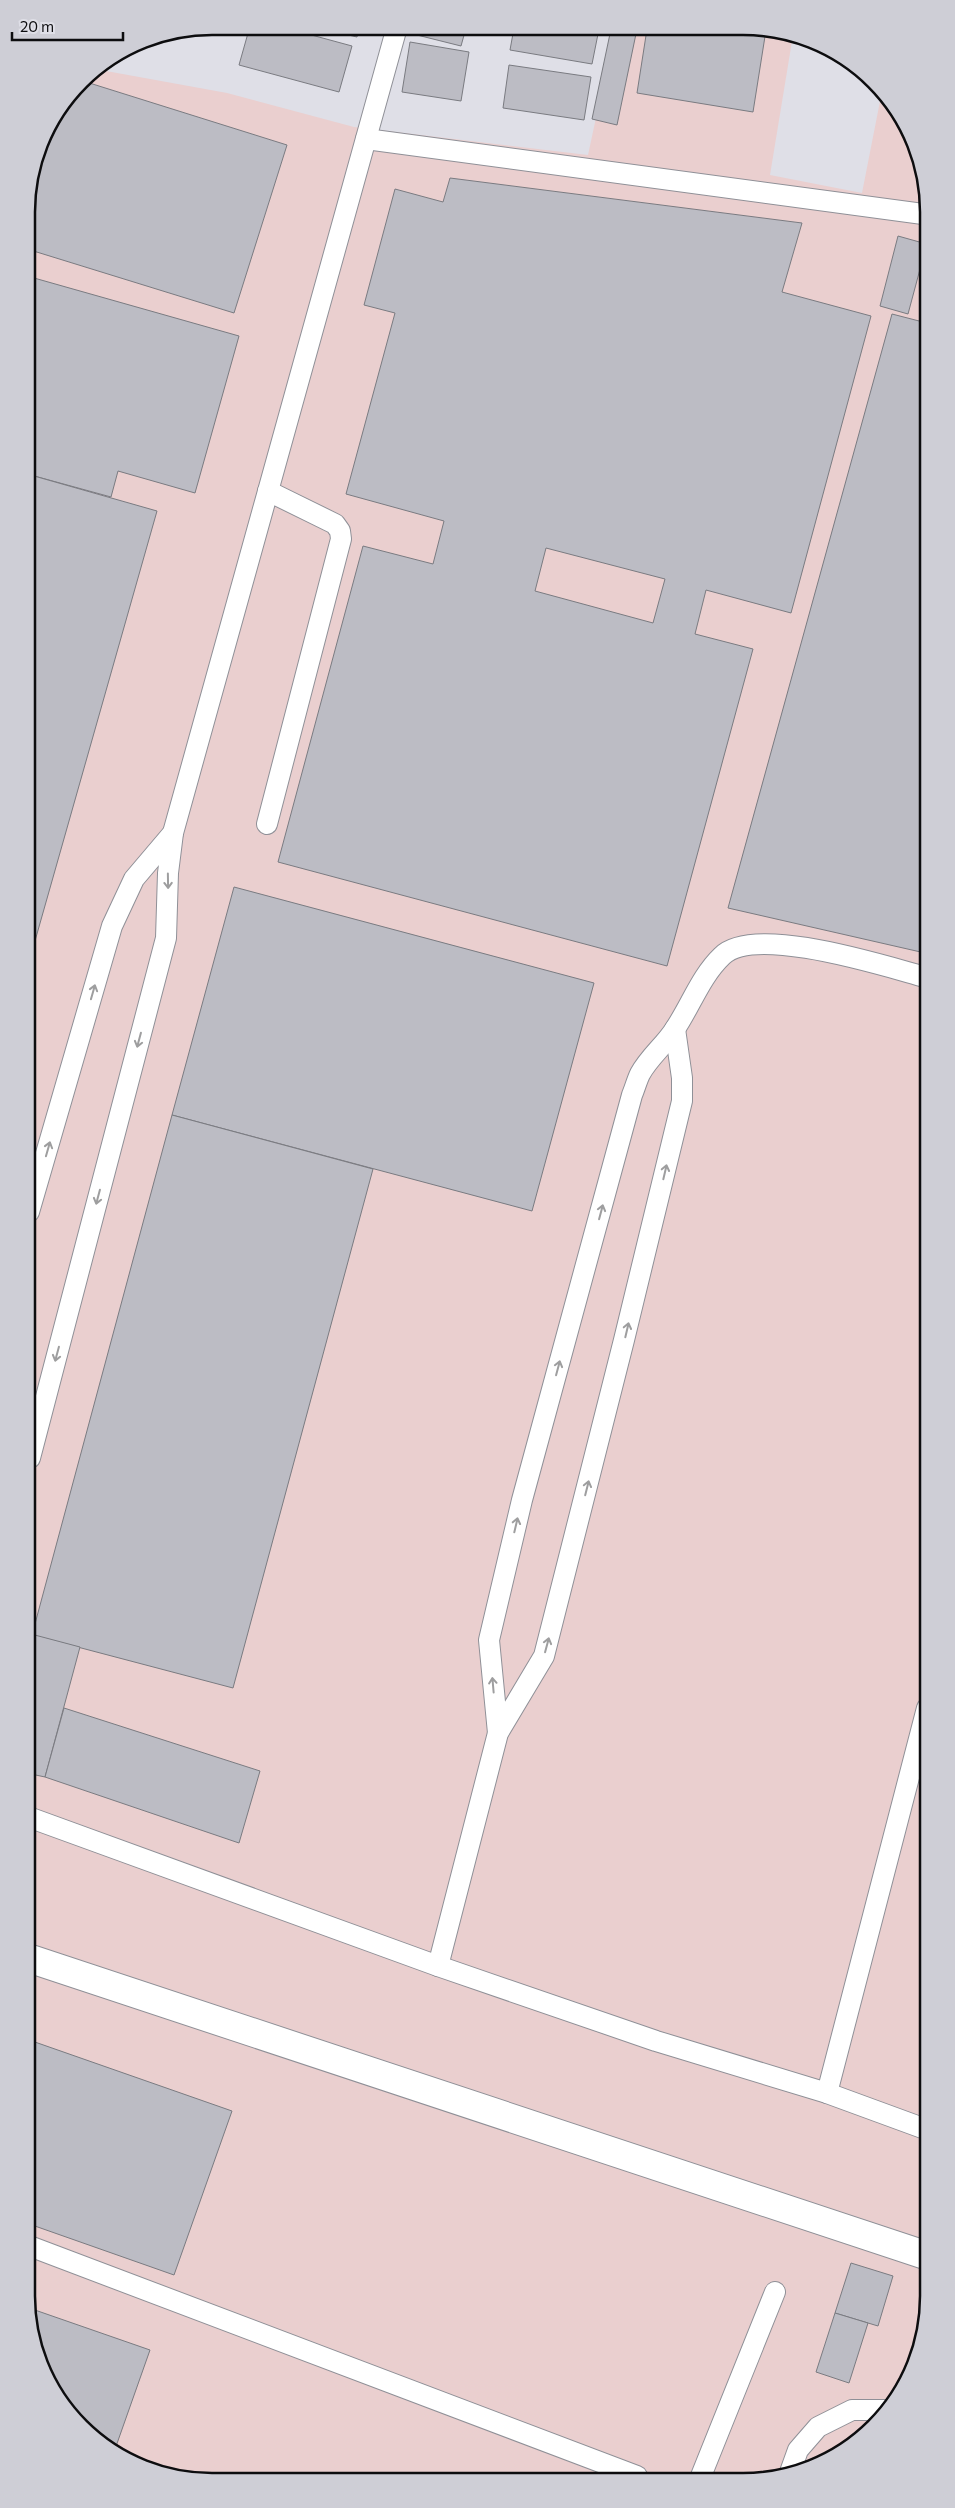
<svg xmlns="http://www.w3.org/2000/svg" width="955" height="2508" viewBox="0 0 955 2508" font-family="Commissioner,sans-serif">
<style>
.industrial{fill:#eacfcf}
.building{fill:#bcbcc4;stroke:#7a7b81;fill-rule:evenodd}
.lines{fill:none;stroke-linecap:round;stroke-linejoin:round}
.lane-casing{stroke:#8f9097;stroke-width:22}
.street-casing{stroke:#8f9097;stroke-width:30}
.lane{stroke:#fff;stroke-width:20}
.street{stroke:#fff;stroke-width:28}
.oneway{stroke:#9e9e9f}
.rim{fill:none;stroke:#0d0d0f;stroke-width:2.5}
</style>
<rect width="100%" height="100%" fill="#dfdfe7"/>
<path class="industrial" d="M615,29L779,30L793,35L770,175L862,193L882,91L904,119L922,164L928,2308L915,2367L890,2409L846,2451L791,2475L176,2478L130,2463L89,2435L51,2389L33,2344L27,200L46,130L89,73L95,69L227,93L354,127L588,155Z"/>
<g class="building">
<path d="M219,26H245L243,32Z"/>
<path d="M250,26L282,27L352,46L339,92L239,65Z"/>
<path d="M314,27H359L357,37Z"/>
<path d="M418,28H466L461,46L417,35Z"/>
<path d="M514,28L599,29L592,64L510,50Z"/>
<path d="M611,29H637L617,125L592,119Z"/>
<path d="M647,29L766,30L753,112L637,93Z"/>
<path d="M410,42L469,52L461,101L402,92Z"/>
<path d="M509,65L591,77L584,120L503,108Z"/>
<path d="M83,81L287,145L234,313L27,249V200L46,130Z"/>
<path d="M450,178L802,223L782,292L871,316L791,613L706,590L695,634L753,649L667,966L278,862L363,546L433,564L444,521L346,494L395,313L364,305L395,189L443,202ZM546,548L665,579L653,623L535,591Z"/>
<path d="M898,236L923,243V258L908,314L880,306Z"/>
<path d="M27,276L239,336L195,493L118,471L111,497L27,474Z"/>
<path d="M892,314L923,322L925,953L728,908Z"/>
<path d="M27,474L157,511L29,962Z"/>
<path d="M234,887L594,983L532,1211L172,1115Z"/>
<path d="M172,1115L373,1169L233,1688L32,1635Z"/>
<path d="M31,1634L80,1647L45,1777L31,1774Z"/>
<path d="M64,1708L260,1771L239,1843L45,1777Z"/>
<path d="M32,2041L232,2111L174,2275L32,2225Z"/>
<path d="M851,2263L893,2276L878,2326L835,2313Z"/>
<path d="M32,2309L150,2350L114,2452L89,2435L51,2389L33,2344Z"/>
<path d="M835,2313L868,2323L849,2383L816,2372Z"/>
</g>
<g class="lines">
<defs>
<g id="lane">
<path d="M366,139L923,214"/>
<path d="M267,824L341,539L340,531L335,524L268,491"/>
<path d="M29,1212L112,926L134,879L173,833"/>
<path d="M30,1458L166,938L168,873L173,833L397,27"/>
<path d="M498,1733L489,1640L522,1500L632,1095C635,1088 637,1080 640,1074C649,1057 665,1045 675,1029C691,1005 701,976 722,956C754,924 884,966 925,977"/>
<path d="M31,1818L438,1966L656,2041L827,2093L928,2130"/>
<path d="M438,1966L498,1733L544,1656L624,1340L682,1101V1078L675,1029"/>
<path d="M827,2093L927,1708"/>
<path d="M32,2247L637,2476"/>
<path d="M789,2475L798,2450L818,2427L852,2410H889"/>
<path d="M701,2476L775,2292"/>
</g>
<path id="street" d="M31,1959L928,2256"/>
</defs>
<use href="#lane" class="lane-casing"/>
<use href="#street" class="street-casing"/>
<use href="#lane" class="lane"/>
<use href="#street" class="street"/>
</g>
<defs><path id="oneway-shaft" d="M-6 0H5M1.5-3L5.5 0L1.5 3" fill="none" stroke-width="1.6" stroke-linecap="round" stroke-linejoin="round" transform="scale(1.25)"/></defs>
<g class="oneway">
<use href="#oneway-shaft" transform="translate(168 881) rotate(89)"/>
<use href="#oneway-shaft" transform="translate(93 992) rotate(-74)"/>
<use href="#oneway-shaft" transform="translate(139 1040) rotate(105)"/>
<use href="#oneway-shaft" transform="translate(48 1149) rotate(-74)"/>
<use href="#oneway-shaft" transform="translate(665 1172) rotate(-77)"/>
<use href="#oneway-shaft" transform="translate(98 1197) rotate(105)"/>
<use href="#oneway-shaft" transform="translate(601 1212) rotate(-75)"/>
<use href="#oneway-shaft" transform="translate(627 1330) rotate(-77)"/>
<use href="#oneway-shaft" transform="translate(57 1354) rotate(105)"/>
<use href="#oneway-shaft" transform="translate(558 1368) rotate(-75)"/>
<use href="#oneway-shaft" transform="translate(587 1488) rotate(-76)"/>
<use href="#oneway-shaft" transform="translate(516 1525) rotate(-77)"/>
<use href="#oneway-shaft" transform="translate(547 1645) rotate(-75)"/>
<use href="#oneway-shaft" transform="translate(493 1685) rotate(-95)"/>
</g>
<path d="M0 0H955V2508H0ZM212 35H743A177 177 0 0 1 920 212V2296A177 177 0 0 1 743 2473H212A177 177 0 0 1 35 2296V212A177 177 0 0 1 212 35Z" fill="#ceced6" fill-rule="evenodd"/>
<path class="rim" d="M212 35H743A177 177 0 0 1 920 212V2296A177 177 0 0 1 743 2473H212A177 177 0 0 1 35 2296V212A177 177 0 0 1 212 35Z"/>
<path d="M12 32v8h111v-8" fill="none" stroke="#0d0d0f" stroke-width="2.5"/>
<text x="20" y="32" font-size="15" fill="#0d0d0f" stroke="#dfdfe7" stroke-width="4" paint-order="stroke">20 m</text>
</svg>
